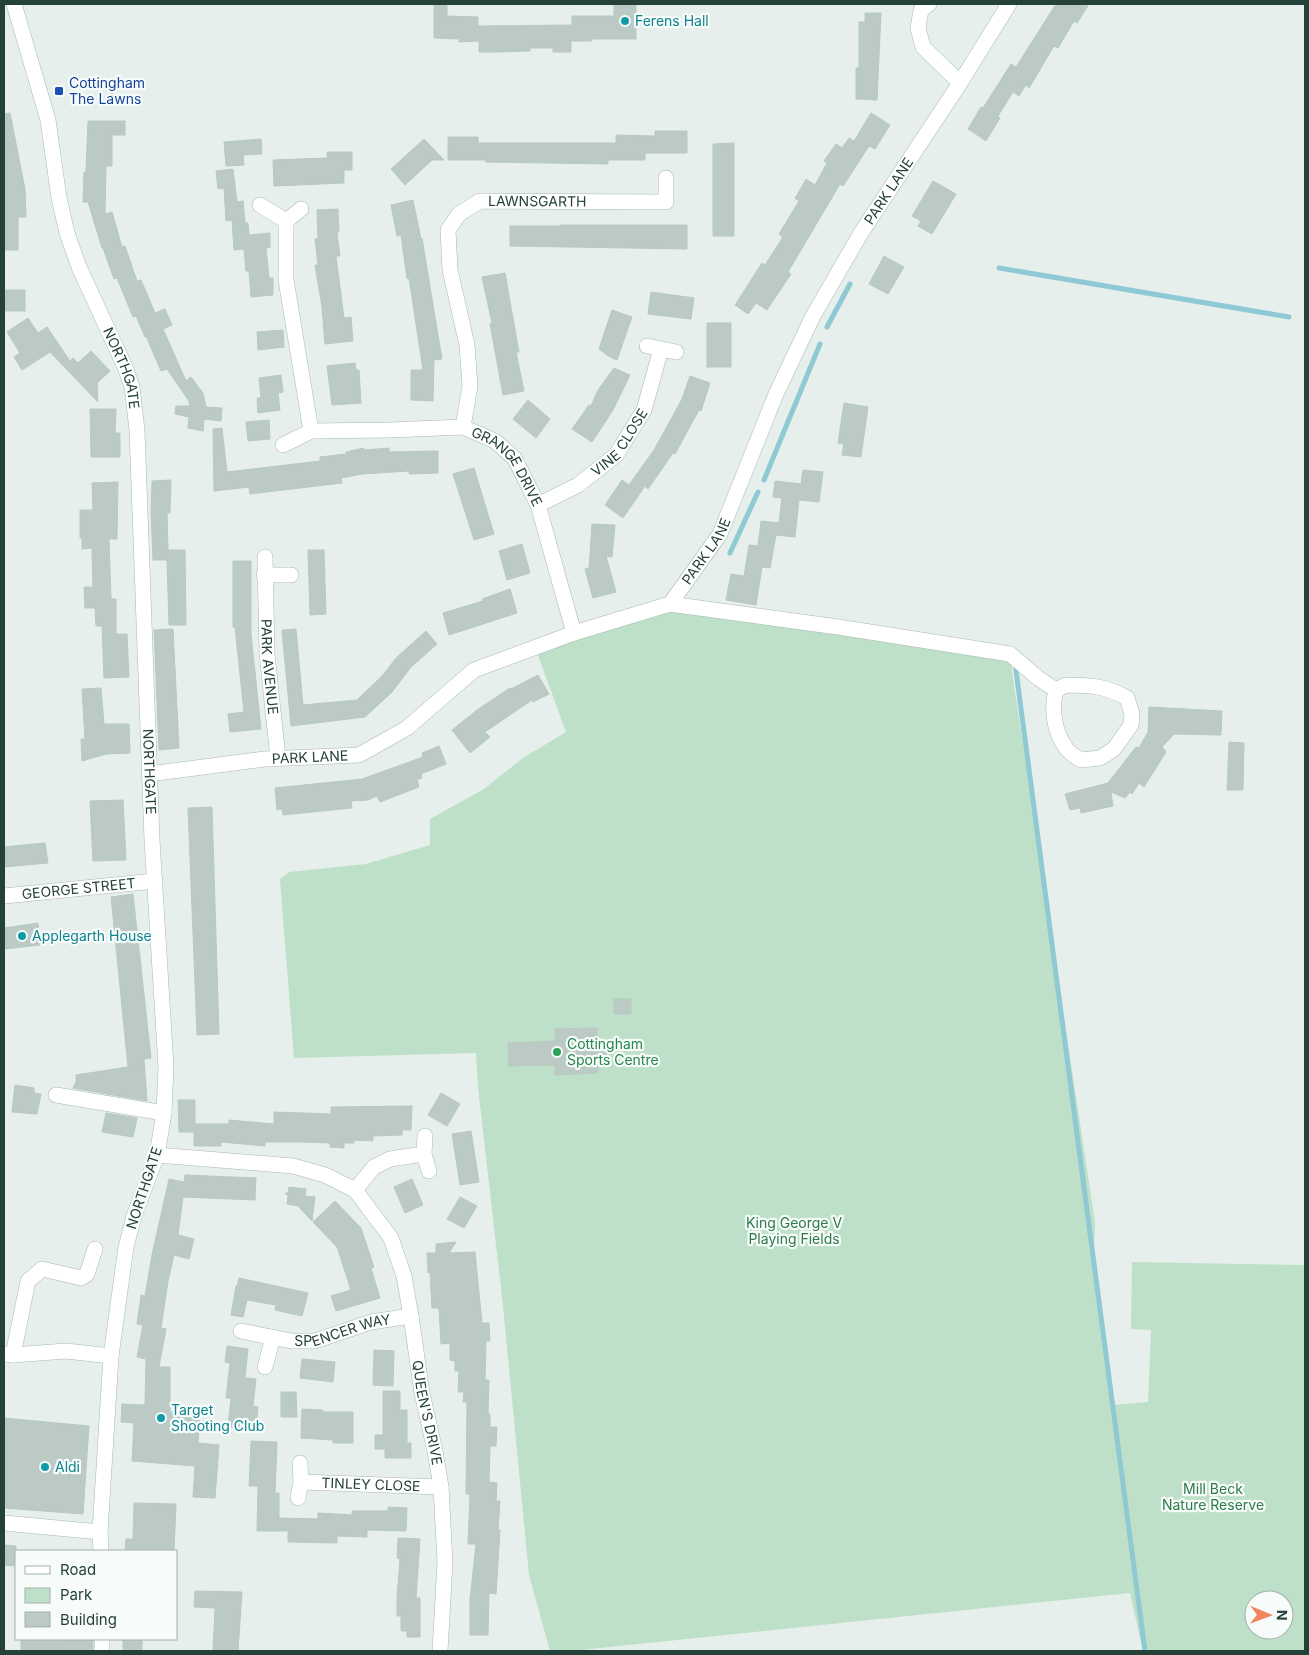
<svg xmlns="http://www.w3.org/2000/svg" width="1309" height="1655" viewBox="0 0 1309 1655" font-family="Inter,sans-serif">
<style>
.green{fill:#bfe0c8;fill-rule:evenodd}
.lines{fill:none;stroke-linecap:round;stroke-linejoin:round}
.stream{stroke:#8ec9d4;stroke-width:5}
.building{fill:#bbcac4;stroke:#b8c9c2}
.street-casing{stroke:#a8b8b2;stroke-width:16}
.secondary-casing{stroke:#a4bbb3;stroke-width:16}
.street{stroke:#fff;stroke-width:15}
.secondary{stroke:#fff;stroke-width:15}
.culture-dot{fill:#0f9aa8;stroke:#f7fbf9;stroke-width:2}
.transit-dot{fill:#1a4fb4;stroke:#f7fbf9;stroke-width:2}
.leisure-dot{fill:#2e9e5b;stroke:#f7fbf9;stroke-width:2}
.labels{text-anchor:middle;stroke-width:4.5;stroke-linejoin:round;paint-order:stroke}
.culture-label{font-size:14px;fill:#0d838f;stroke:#f7fbf9;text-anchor:start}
.transit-label{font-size:14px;fill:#164399;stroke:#f7fbf9;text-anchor:start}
.street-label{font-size:14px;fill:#24423a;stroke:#f7fbf9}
.leisure-label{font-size:14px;fill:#27864d;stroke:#f7fbf9;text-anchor:start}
.park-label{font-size:14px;fill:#2d7a4b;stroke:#f7fbf9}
</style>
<rect width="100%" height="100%" fill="#e6efeb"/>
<path class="green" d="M670,604L1010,658L1095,1223L1093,1266L1113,1405L1148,1402L1151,1330L1131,1329L1132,1262L1305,1265V1651H1143L1130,1593L571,1651H550L529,1575L503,1306L478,1087L476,1053L294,1058L280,879L289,872L366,864L430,845V819L484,789L523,758L566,732L535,647ZM1254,1600H1284V1630H1254Z"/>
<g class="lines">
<g class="stream">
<path d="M999,268L1289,317"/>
<path d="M827,327L850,284"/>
<path d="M764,480L820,344"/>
<path d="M730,553L758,492"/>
<path d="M1015,663L1145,1651"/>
</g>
</g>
<g class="building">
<path d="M434,4H447V16L478,17V26L572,25V16H614V4H636V39H592L591,41H571V52H553V48H530V51L497,52H479V41L459,42V39L434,38Z"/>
<path d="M1056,4H1089L1077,23L1074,21L1058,48L1054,46L1029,88L1026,85L1019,96L1013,92L998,116L1000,118L986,141L968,129L981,107L983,108L1011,64L1016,67Z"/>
<path d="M865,13H881L877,100L856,99V68H859V22H865Z"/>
<path d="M10,113L25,189L26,217H18V250H4V114Z"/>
<path d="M871,113L890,125L875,149L869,146L843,186L840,184L788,272L791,274L767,310L756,303L748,314L735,305L762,263L765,265L783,237L779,234L799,201L795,198L800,190L806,179L815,185L827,163L824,161L836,144L842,148L849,138L854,141Z"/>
<path d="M88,121H125V135H112V166H106L105,214L112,212L122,247L125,246L137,281L141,280L155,313L165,309L172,325L163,329L186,381L191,377L203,393L206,407L222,408L221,421L204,419L203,431L188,428L189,417L175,414L176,406H190L189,401L167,369L161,371L146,336L145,337L136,316L133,317L117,278L114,279L103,248H102L88,202H83L84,172H86Z"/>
<path d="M655,131H687V153H645V160H608V164L486,162V160H448V137H478V143H616V135L655,136Z"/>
<path d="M261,139L262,154L243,155L244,165L226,166L224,142Z"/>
<path d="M424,139L444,160H432L405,185L391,169Z"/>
<path d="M734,143V236H713V144Z"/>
<path d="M327,152H352V170H344V183L274,186L273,160L327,158Z"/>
<path d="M233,169L237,202L243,201L245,223H248L249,235L270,233V247L266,248L269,278H273V295L251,297L249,271H246L244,249L234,250L232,220L226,221L224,188L218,189L216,171Z"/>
<path d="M933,181L956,194L932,234L918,226L921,221L912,216Z"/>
<path d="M413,200L421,239L422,238L442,359L434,360L433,401L411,400V370H423L409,278L407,279L401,235L397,236L391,205Z"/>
<path d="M338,209L339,232H337L340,256H336L344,318L351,317L353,341L325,344L322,307L315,265H318L315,239L318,238L317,210Z"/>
<path d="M560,225H687V249L510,246V226H560Z"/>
<path d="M884,256L904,267L888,294L869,284Z"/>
<path d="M505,273L519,352H516L524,391L503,395L490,324L492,323L482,277Z"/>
<rect x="4" y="290" width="21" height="21"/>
<path d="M651,292L694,298L691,319L648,314Z"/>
<path d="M612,310L632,317L617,360L610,357L599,349Z"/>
<path d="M28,318L38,333L47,327L70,361L73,358L78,363L91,351L110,371L97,383L98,402L50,352L22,370L14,357L20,353L7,332Z"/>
<rect x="707" y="323" width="24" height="44"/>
<path d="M283,330L284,347L258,350L257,332Z"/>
<path d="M355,363L356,370H359L361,403L332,405L327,366Z"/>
<path d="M614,368L630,375L613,410L592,442L572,429L589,405L591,406L598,390Z"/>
<path d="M281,375L283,392L278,393L280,410L258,413L257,398H261L259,378Z"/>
<path d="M690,376L710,383L701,411L699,410L675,454L673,453L648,489L645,486L623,518L605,505L622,480L629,485L654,450L682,399Z"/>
<path d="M528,400L550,419L536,438L513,419Z"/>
<path d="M844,403L868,407L861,457L842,455L844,444L838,443Z"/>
<path d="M90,409H116L115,433H120V457H91Z"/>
<path d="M269,420L270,439L248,441L246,422Z"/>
<path d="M222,428L227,472L320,461V457L346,454V452L364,448V450L389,448V452L438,451V473L409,474V471L362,474L341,478L342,483L250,494L249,487L214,491L213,429Z"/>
<path d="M474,468L494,534L474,540L453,474Z"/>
<path d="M803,470L823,472L819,502L799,500L795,537L776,535L770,568L762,567L756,605L726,600L731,574L744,576L749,545L758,546L761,521L779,523L782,498L773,497L775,481L801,484Z"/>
<path d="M171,480L170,513H167L168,550H185L186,625H169L167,560H153L151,512L152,481Z"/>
<path d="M118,482L117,539H109L111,599H116V634H127L129,677L104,678L102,626H96L95,608H85L84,587H93L92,548L82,549V538H80V510H93L92,483Z"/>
<path d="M592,524L615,525L612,557L606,556L616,592L593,598L585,569L589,568Z"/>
<path d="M522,544L530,573L507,580L499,551Z"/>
<path d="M308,550H324L326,614L310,615Z"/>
<path d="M233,561H251V634L261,729L230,732L228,714L244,712L235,627H233Z"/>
<path d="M510,589L517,613L449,635L443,613L483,601L482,599Z"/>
<path d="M173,629L179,748L159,750L154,630Z"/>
<path d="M296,629L303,705L357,700L383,675L396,658L426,631L437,644L411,667L392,692L365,717L291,726L282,630Z"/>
<path d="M538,675L549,694L533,702L532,700L485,732L490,737L470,753L452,730L477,710L510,688L511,689Z"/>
<path d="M101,688L104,724H129L130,753L106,754L82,761L81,739H85L82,689Z"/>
<path d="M1149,707L1222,711L1221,735L1174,734L1162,747L1166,752L1144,787L1139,783L1132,794L1130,792L1125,798L1111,792L1113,806L1081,813L1080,808L1070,810L1065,794L1108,783L1136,747L1139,748L1148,732Z"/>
<path d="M1229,742L1244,743L1243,790H1227Z"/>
<path d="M439,746L446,764L421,774L422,778L417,780L419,787L380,802L377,796L368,800L351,801L352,808L283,815L282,809L277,810L275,788L362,779L423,757L422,753Z"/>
<path d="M123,800L126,860L93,861L90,801Z"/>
<path d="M212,807L219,1034L197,1035L188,808Z"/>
<path d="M45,843L48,863L4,867V847Z"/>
<path d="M133,894L151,1058L144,1059L147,1101L73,1088L76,1082V1075L128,1067L111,897Z"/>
<path d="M38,923L40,945L4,949V928Z"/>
<rect x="614" y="999" width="17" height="15"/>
<path d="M597,1028V1040H606L607,1061H598V1073L555,1075V1065L509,1066L508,1043L555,1041V1029Z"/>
<path d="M15,1085L34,1088V1093L41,1094L37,1114L12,1112Z"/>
<path d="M441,1093L460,1104L447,1126L428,1115Z"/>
<path d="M178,1100H195V1124H229V1120L274,1124V1112L331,1114V1107L412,1106L411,1130H402V1135L373,1136V1141L354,1140V1143H344V1148L330,1147V1143L303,1142H265V1146L221,1142V1146H194V1132H179Z"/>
<path d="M106,1113L137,1118L133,1137L102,1132Z"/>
<path d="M471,1131L479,1182L460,1185L452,1134Z"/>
<path d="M185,1175L256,1178L255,1200L183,1197L178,1235L194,1239L189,1259L174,1255L168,1281L161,1328L166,1329L159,1367H170V1412L200,1414L198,1443L219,1445L215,1498L193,1497L195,1466L132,1461L134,1423L121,1422L122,1404L145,1405L146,1359L137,1357L143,1325L137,1324L141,1295L145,1296L152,1255L169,1179L184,1182Z"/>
<path d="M412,1179L423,1205L405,1213L394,1187Z"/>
<path d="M289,1187L306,1189L305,1196L315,1197L312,1221L298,1206L287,1204L288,1196L285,1193H288Z"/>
<path d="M460,1197L477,1206L464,1228L447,1219Z"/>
<path d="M335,1201L361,1228L374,1267L371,1268L380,1298L336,1311L331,1296L351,1290L337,1247L313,1222Z"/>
<path d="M456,1242L449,1253L475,1252L482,1323H489L490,1341H486L485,1380H489L488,1414H490V1427H497L496,1446H490L489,1482L497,1483L496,1501H500L498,1530H500L496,1594L489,1593L488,1635H470V1599L476,1544H468L470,1494H466L467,1402H463L464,1392H458L459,1371H455V1361L450,1360V1343L441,1344L439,1308H432L430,1272L428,1273L427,1253H436V1244Z"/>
<path d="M239,1278L308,1293L302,1316L275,1310L276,1305L247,1300L243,1317L231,1315L236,1286H237Z"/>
<path d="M227,1346L248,1349L245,1378L256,1379L253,1406L258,1407L256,1430L228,1427L231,1398H226L230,1363L225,1362Z"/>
<path d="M374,1350L394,1351L393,1386L373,1385Z"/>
<path d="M302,1359L335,1362L333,1382L300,1378Z"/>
<path d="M383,1391H400V1410H407V1443H411V1458H385V1449H375V1435H383Z"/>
<path d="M281,1392H296L297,1417H281Z"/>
<path d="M302,1409L323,1410V1412H353V1443H333V1440L301,1438Z"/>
<path d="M4,1418L89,1426L83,1514L4,1508Z"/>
<path d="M251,1441L277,1442L275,1493H279V1518L318,1519V1513L352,1515V1511H388V1507L407,1508L406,1531L367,1530V1537L337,1536V1543L288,1542V1531H257L258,1486H249Z"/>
<path d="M134,1503L176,1504L174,1551H125L126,1539H133Z"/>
<path d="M398,1538L420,1539L416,1598H420V1637H407V1631H401V1616H397V1597L400,1559L397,1558Z"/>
<path d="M4,1545L16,1546V1566L4,1565Z"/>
<path d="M195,1591L242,1592L238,1651H213L215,1608L194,1607Z"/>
<path d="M21,1639L93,1640V1651H21Z"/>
<rect x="123" y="1639" width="19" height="12"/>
</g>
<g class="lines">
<defs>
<g id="street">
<path d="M929,4L921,10L918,28L923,47L960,83"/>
<path d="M260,205L286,221L301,209"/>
<path id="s1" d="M286,221V280L311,431L390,430L463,427L495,441L515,459L538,505L574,633"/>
<path d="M647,346L676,352"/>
<path id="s2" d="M463,427L470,386L467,345L450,270L448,230L459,214L480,201L666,202V178"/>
<path d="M283,445L311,431"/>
<path id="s3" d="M538,505L578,485L616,455L644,410L661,349"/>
<path id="s4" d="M265,557L267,654L278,758"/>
<path d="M264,575H291"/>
<path d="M670,604L838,627L1010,654L1038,678L1056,690"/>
<path d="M1066,685C1089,685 1106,686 1127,698L1132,714L1131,725L1114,749L1100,758L1081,760C1076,757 1069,753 1066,748C1054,732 1051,708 1056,690Z"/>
<path id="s5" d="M149,774L265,759L359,755L407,728L474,670L574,633L670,604L720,534L776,394L813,316L861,233L960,83L1009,4"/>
<path id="s6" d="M4,896L155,881"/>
<path d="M56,1095L164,1113"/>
<path d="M425,1136L424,1154L429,1171"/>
<path id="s7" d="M157,1155L293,1166L325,1175L355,1190L391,1238L404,1276L411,1316L422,1393L435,1451L441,1487L445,1562L440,1651"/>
<path d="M355,1190L374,1167L390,1159L424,1154"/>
<path id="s8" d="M241,1331L291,1341H315L371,1322L411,1316"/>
<path d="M13,1355L28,1281L42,1269L81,1278L87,1274L95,1249"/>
<path d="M265,1367L273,1337"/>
<path id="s9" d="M301,1482L441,1487"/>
<path d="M298,1498L301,1482L300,1463"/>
<path d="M4,1523L100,1532"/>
</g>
<g id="secondary">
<path id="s10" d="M14,4L48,120L59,198L67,233L79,267L125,367L132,387L137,430L152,840L166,1067L164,1113L157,1155L134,1216L126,1247L111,1356L100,1532L101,1551"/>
<path d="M4,1354L13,1355L66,1351L111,1356"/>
<path d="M102,1651V1639"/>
</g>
</defs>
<use href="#street" class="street-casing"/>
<use href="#secondary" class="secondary-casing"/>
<use href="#street" class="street"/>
<use href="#secondary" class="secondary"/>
</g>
<g class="culture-dot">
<circle cx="625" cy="21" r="5"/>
<circle cx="22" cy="936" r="5"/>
<circle cx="161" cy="1418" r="5"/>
<circle cx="45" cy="1467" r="5"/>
</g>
<rect class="transit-dot" x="54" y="86" width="10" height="10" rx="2.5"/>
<circle class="leisure-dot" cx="557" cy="1052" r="5"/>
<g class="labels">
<g class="culture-label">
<text x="635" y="26">Ferens Hall</text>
<text x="32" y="941">Applegarth House</text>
<text x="171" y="1415">Target<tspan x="171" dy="16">Shooting Club</tspan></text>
<text x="55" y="1472">Aldi</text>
</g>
<g class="transit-label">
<text x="69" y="88">Cottingham<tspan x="69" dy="16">The Lawns</tspan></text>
</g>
<g class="street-label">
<text dy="5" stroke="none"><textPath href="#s5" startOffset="1031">PARK LANE</textPath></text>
<text dy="5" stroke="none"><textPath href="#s2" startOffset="301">LAWNSGARTH</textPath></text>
<text dy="5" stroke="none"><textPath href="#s10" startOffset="382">NORTHGATE</textPath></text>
<text dy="5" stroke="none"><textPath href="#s3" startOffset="105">VINE CLOSE</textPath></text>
<text dy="5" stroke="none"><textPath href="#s1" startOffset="426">GRANGE DRIVE</textPath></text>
<text dy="5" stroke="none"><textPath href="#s5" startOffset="626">PARK LANE</textPath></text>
<text dy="5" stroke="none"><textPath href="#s4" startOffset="110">PARK AVENUE</textPath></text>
<text dy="5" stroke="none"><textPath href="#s5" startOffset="162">PARK LANE</textPath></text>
<text dy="5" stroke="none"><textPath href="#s10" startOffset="788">NORTHGATE</textPath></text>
<text dy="5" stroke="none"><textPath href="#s6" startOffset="75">GEORGE STREET</textPath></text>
<text transform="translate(144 1188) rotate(-72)" y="5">NORTHGATE</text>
<text dy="5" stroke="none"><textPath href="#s8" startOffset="104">SPENCER WAY</textPath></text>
<text dy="5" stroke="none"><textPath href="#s7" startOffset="442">QUEEN'S DRIVE</textPath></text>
<text dy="5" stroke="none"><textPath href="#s9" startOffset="70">TINLEY CLOSE</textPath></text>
</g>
<g class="leisure-label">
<text x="567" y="1049">Cottingham<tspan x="567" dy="16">Sports Centre</tspan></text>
</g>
<g class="park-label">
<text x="794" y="1228">King George V<tspan x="794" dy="16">Playing Fields</tspan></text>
<text x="1213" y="1494">Mill Beck<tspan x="1213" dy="16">Nature Reserve</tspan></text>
</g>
</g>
<rect width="1309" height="1655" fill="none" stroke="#24423a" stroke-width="10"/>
<rect x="15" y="1550" width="162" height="90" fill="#f7fbf9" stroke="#a3b1ad"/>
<rect x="25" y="1566" width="25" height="8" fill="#ffffff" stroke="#a3b1ad"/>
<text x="60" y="1575" font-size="15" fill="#24423a">Road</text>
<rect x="25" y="1588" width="25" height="15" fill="#bfe0c8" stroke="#a3b1ad"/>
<text x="60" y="1600" font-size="15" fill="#24423a">Park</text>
<rect x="25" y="1612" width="25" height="15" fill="#bbcac4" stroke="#a3b1ad"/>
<text x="60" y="1625" font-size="15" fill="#24423a">Building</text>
<g transform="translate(1269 1615) rotate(91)"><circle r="24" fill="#f7fbf9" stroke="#a3b1ad"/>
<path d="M0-4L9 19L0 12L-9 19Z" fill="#f4845f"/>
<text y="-8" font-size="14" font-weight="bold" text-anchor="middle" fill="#24423a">N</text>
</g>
</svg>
